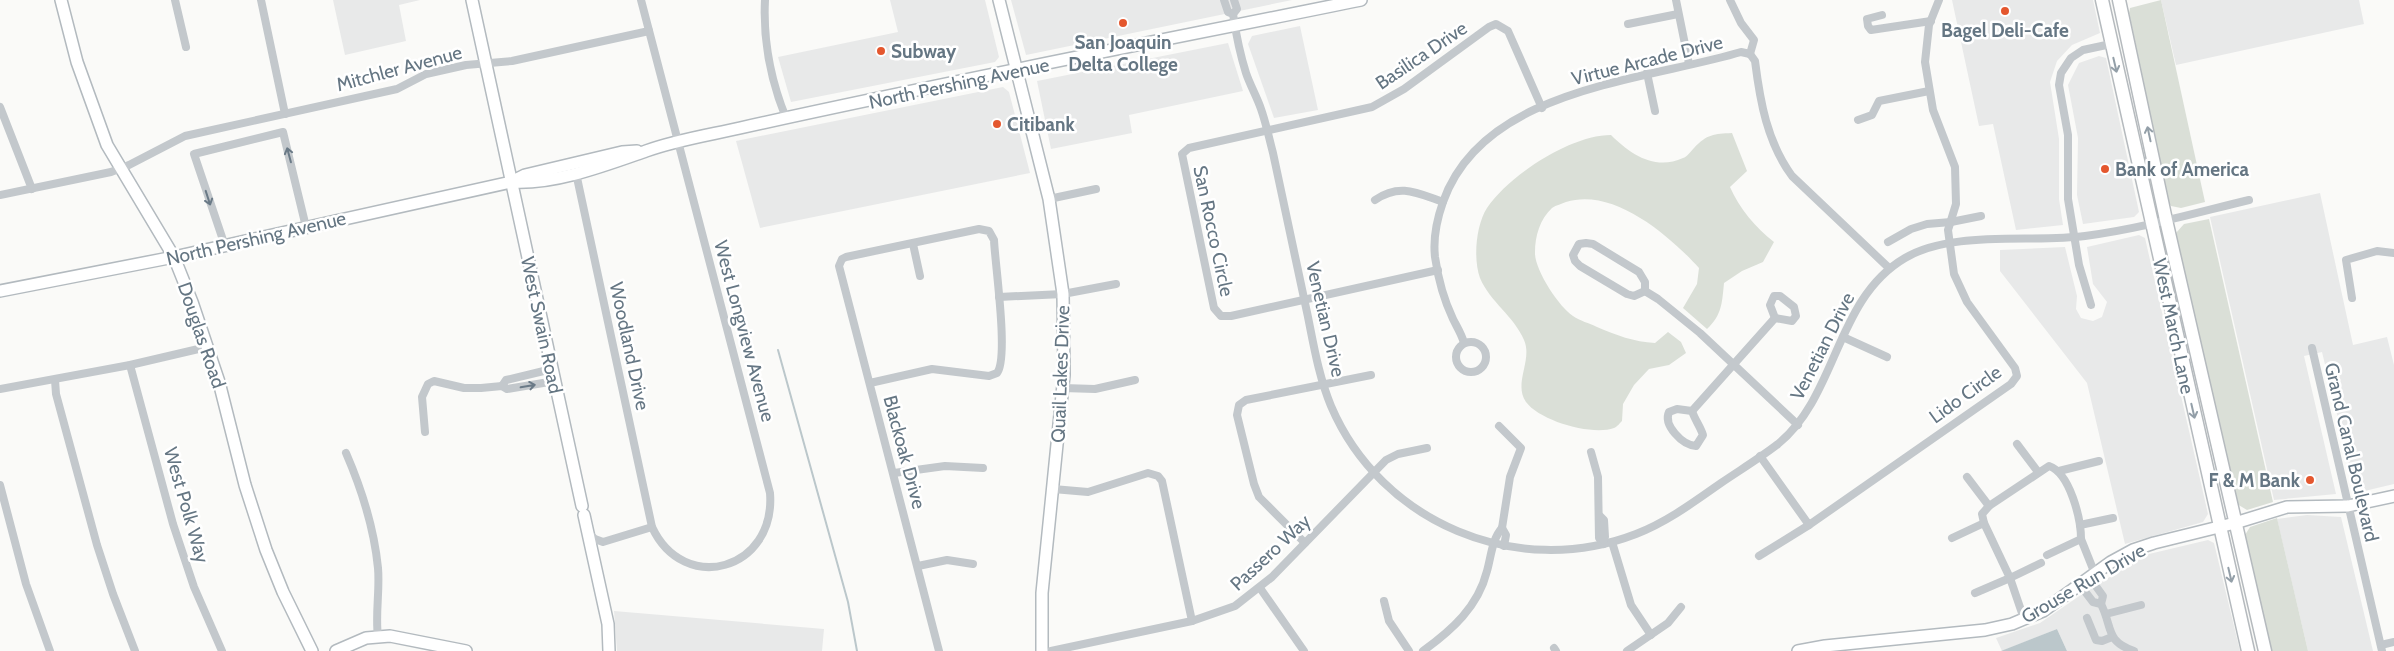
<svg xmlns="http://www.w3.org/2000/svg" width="2394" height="651" viewBox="0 0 2394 651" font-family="Cabin,sans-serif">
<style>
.built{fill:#e8e9e9}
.green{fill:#dadfd7}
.water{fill:#bbc7cb}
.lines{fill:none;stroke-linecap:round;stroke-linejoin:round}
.stream{stroke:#bbc7cb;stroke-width:2}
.secondary-casing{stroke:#b3babf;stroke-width:14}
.primary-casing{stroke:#b5babe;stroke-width:15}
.street{stroke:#c3c8cc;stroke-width:8}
.secondary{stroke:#fff;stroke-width:11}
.primary{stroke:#fff;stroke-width:12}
.oneway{stroke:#939fa8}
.oneway2{stroke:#6a7a87}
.poi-dot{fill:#e4572e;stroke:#fff;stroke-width:2}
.labels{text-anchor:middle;stroke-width:5;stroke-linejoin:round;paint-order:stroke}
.poi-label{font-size:19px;font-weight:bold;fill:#657683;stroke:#fff;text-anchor:start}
.street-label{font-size:19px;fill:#657683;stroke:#fff}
</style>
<rect width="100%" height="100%" fill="#fafaf8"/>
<g class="built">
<path d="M333,0H420L399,5L406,41L345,55Z"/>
<path d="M890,0H985L999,57L995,62L791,102L778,57L898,32Z"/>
<path d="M1011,0H1292L1026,55Z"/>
<path d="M1952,0H2093L2100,33L2072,45L2057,61L2050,82L2059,139V199L2063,225L2016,230L1993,124L1979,126Z"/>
<path d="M2161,0H2359L2364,24L2176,65Z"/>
<path d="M1300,26L1318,110L1274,118L1248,44L1252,36Z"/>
<path d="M1228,43L1243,91L1129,115L1132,133L1051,149L1037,81Z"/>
<path d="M2099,56L2106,58L2139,212L2134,217L2083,224L2077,195L2078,138L2068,85L2079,63Z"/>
<path d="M1003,87L1009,92L1030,173L760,228L736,141Z"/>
<path d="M2320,193L2353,345L2387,337L2394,365V484L2356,493L2322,352L2304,356L2336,494L2274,500L2210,217Z"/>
<path d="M2139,235L2145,238L2208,514L2203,522L2125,544L2087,383L2000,271V250L2065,247L2077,296L2076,309L2081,318L2093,321L2102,317L2107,302L2093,284L2087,247Z"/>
<path d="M2307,515L2341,517L2373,651H2308L2277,519Z"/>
<path d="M2208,540L2214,543L2240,651H2067L2057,629L2002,651L1996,638L2040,623L2091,588L2149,554Z"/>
<path d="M614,611L824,629L822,651H617Z"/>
</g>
<g class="green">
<path d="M2161,0L2205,202L2181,208L2171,206L2169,203L2129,13L2130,8Z"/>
<path d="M1732,133L1747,171L1730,187C1739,208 1756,228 1774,242L1763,262L1742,271L1724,283C1722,303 1722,315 1707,329L1683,308L1697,284L1699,268C1669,235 1613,187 1566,202C1562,204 1556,205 1552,208C1540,219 1535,236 1535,252C1534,269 1559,307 1573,316C1580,321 1589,323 1597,327C1616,335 1634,342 1655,343L1668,332L1681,342L1686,353L1669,365L1649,369L1634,385L1623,404L1622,421C1620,423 1617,427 1614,428C1592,436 1540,421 1526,402C1513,383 1533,360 1524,340C1514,316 1490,302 1480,278C1473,259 1476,225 1487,208C1509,175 1571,135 1611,135C1630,154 1655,171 1683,158C1687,157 1691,151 1694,148C1707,134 1714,134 1732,133Z"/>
<path d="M2209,219L2273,502L2247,510L2237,504L2176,233L2184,224Z"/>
<path d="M2277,518L2308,651H2272L2245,535L2250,527Z"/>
</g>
<path class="water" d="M2057,629L2067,651H2001Z"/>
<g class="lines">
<path class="stream" d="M778,350L848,602L857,651"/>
<defs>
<g id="secondary">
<path d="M61,0L77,62L107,145L174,257L192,302L219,382L245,485L266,550L283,592L312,651"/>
<path d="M472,0L582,506"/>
<path d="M999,0L1049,199L1063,294L1064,375L1042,593V651"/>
<path d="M513,181L525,175L622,152L637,151"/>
<path d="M0,291L174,257L511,182C554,185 606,165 646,151C676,140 709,135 740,128C946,82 1154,42 1361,0"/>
<path d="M584,515L608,624L609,651"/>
<path d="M336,651L366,638L390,636L466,651"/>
<path d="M1798,651L1825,646L1985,630L2012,624L2043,611L2111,562L2133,550L2154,543L2235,523L2287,507L2348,506L2394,496"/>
</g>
<g id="primary">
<path d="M2102,0L2248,651"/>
<path d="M2119,0L2166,220L2265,651"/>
</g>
</defs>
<use href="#secondary" class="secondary-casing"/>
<use href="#primary" class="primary-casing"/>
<g class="street">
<path d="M175,0L186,47"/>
<path d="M261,0L285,114"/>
<path d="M765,0C763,40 771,81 786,118"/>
<path d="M1224,0L1228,12L1233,14C1236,34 1240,54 1246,73C1250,85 1257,97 1261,109C1266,123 1269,138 1273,153C1285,208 1296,263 1308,317C1314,347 1319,377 1331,406C1381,523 1517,580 1636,534C1667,522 1694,502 1721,483C1740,470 1760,458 1778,444C1838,395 1835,299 1905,258C1951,230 2031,243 2085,236C2140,229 2195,213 2249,200"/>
<path d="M1676,0L1689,64"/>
<path d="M1730,0L1741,23L1754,40L1750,54"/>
<path d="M1233,14L1237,9L1234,0"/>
<path d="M1882,15L1867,19L1868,26L1871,30L1931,21"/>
<path d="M1628,24L1678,14"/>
<path d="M1750,54L1755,61C1760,101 1767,142 1792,176L1889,268"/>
<path d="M1647,73L1655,111"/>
<path d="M0,107L32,189"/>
<path d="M1858,120L1872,115L1879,101L1929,91"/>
<path d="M576,173L652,527C684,596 776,570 770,493L641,0"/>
<path d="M0,195L111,172L129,165L185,136L397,89L426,74L466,65L512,61L649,31"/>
<path d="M1049,199L1096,189"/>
<path d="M1375,200C1400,183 1417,193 1443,202"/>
<path d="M1888,242L1911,229L1927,224L1951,222L1981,216"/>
<path d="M1586,243L1593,244L1639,272L1645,282V291L1634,296L1627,294L1580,266L1575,261L1573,255L1579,244Z"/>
<path d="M913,244L920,276"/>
<path d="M225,246L194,154L283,132L306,227"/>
<path d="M1438,270L1231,316H1221L1214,308L1182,154L1189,148L1372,107L1404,89L1489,27L1496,24L1508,31L1542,108"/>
<path d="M1645,291L1658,299L1700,333L1798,425"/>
<path d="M1774,296H1780L1794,307L1796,316L1792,321L1775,318L1770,305Z"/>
<path d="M999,297L1063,294L1116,284"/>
<path d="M2352,298L2346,260L2377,251L2394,253"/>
<path d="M2091,305L2079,265L2068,199V135L2059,85L2061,73L2071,58L2083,50L2111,44"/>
<path d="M1843,337L1887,357"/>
<circle cx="1471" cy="357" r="15"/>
<path d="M1464,343C1462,335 1457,327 1453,319C1444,300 1438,278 1435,257C1433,239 1437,219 1443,202C1483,88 1644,81 1741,52L1750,54"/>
<path d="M2312,348L2382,651"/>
<path d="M130,365L173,524L194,587L222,651"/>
<path d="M55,380L56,394L97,545L113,594L135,651"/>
<path d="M870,383L932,369L989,376L997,373C1009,358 995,264 994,240L989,231L979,229L846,257L842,259L839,266L939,651"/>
<path d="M502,386L506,380L552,369"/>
<path d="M1063,388L1095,389L1135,380"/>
<path d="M0,389L130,365L207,347"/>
<path d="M1677,409L1692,411C1695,420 1700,426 1703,435L1696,446C1682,445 1663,425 1669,412Z"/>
<path d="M1692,411L1775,318"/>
<path d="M425,432L422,397L428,384L434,381L464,388H481L502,386L507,389L555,381"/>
<path d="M2017,444L2038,472"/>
<path d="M1591,452L1598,477L1599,538L1604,544"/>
<path d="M346,453C362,490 374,527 378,568C380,591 375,614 378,637"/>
<path d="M1760,456L1809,525L2011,384L2017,376L2015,368L1967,302L1954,274L1948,230L1956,204L1955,167L1933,110L1925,62L1929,25L1939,0"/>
<path d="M2059,471L2099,461"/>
<path d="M894,473L945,466L983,468"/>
<path d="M1967,477L1989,506L2049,466C2070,473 2081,519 2081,539L2047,555"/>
<path d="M0,485L26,584L50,651"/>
<path d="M1053,489L1088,492L1148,473L1158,476L1162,481L1192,621"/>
<path d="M1600,516L1604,520L1605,537L1603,540"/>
<path d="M2080,525L2113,518"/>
<path d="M1502,528L1506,535L1504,546"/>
<path d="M589,534L595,539L603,542L652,527"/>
<path d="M1952,538L1984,523"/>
<path d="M2081,539L2095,574"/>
<path d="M1612,542L1631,605L1651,635"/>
<path d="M1305,543L1259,497L1254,484L1237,415L1239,405L1246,400L1371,375"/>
<path d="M1759,556L1809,525"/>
<path d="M918,566L947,560L973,564"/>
<path d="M2090,578L2103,596L2101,604"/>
<path d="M2080,585L2093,602L2101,604C2113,628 2105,641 2134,651"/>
<path d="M1260,588L1304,651"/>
<path d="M1975,593L2010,578L1984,523L1982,514L1989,506"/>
<path d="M1384,601L1389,621L1409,651"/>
<path d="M2106,614L2141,605"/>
<path d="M2087,618L2096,640L2102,641L2112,637"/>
<path d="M2024,619L2010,578L2041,563"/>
<path d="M2381,645L2394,642"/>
<path d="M1554,648L1556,651"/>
<path d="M1051,651L1192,621L1235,606L1272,577L1386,460L1398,454L1427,448"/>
<path d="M1423,651C1452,630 1478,607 1487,571C1491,557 1492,539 1502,528L1510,477L1521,448L1499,426"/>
<path d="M1627,651L1668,623L1681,607"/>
</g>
<use href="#secondary" class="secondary"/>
<use href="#primary" class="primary"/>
</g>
<defs><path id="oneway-shaft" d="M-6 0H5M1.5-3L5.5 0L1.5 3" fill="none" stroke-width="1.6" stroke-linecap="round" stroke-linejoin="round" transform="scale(1.25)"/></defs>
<g class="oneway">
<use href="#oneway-shaft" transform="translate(2115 65) rotate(77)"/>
<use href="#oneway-shaft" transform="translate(2149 134) rotate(-102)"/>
<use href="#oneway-shaft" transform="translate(2193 411) rotate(77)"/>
<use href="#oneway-shaft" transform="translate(2230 575) rotate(77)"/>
</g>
<g class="oneway2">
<use href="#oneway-shaft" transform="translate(289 155) rotate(-105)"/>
<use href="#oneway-shaft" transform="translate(208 198) rotate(72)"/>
<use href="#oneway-shaft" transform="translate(528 386) rotate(-10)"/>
</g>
<g class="poi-dot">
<circle cx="2005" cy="11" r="5"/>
<circle cx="1123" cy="23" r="5"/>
<circle cx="881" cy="51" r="5"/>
<circle cx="997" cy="124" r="5"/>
<circle cx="2105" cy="169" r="5"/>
<circle cx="2310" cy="480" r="5"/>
</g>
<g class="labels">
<g class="poi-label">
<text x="2005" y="37" text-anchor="middle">Bagel Deli-Cafe</text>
<text x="1123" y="49" text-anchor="middle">San Joaquin<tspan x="1123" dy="22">Delta College</tspan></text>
<text x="891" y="58">Subway</text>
<text x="1007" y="131">Citibank</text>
<text x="2115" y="176">Bank of America</text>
<text x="2300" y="487" text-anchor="end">F &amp; M Bank</text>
</g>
<g class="street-label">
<text transform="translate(1421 55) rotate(-34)" y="7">Basilica Drive</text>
<text transform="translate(1647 60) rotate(-14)" y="7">Virtue Arcade Drive</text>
<text transform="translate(399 68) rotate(-15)" y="7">Mitchler Avenue</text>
<text transform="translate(959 83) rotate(-12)" y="7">North Pershing Avenue</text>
<text transform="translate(1214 231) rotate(78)" y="7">San Rocco Circle</text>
<text transform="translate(256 238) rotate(-13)" y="7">North Pershing Avenue</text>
<text transform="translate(1326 319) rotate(77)" y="7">Venetian Drive</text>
<text transform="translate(542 325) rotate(78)" y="7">West Swain Road</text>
<text transform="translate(2174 326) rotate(78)" y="7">West March Lane</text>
<text transform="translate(745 331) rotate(75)" y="7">West Longview Avenue</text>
<text transform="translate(202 335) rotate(71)" y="7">Douglas Road</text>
<text transform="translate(630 346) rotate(78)" y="7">Woodland Drive</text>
<text transform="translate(1822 346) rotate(-63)" y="7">Venetian Drive</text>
<text transform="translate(1060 374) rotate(-88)" y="7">Quail Lakes Drive</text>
<text transform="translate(1965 394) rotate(-36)" y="7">Lido Circle</text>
<text transform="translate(905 452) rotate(75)" y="7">Blackoak Drive</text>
<text transform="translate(2352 452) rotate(77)" y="7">Grand Canal Boulevard</text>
<text transform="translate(187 505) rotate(74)" y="7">West Polk Way</text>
<text transform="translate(1270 552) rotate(-43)" y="7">Passero Way</text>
<text transform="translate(2083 583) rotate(-30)" y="7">Grouse Run Drive</text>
</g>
</g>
</svg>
